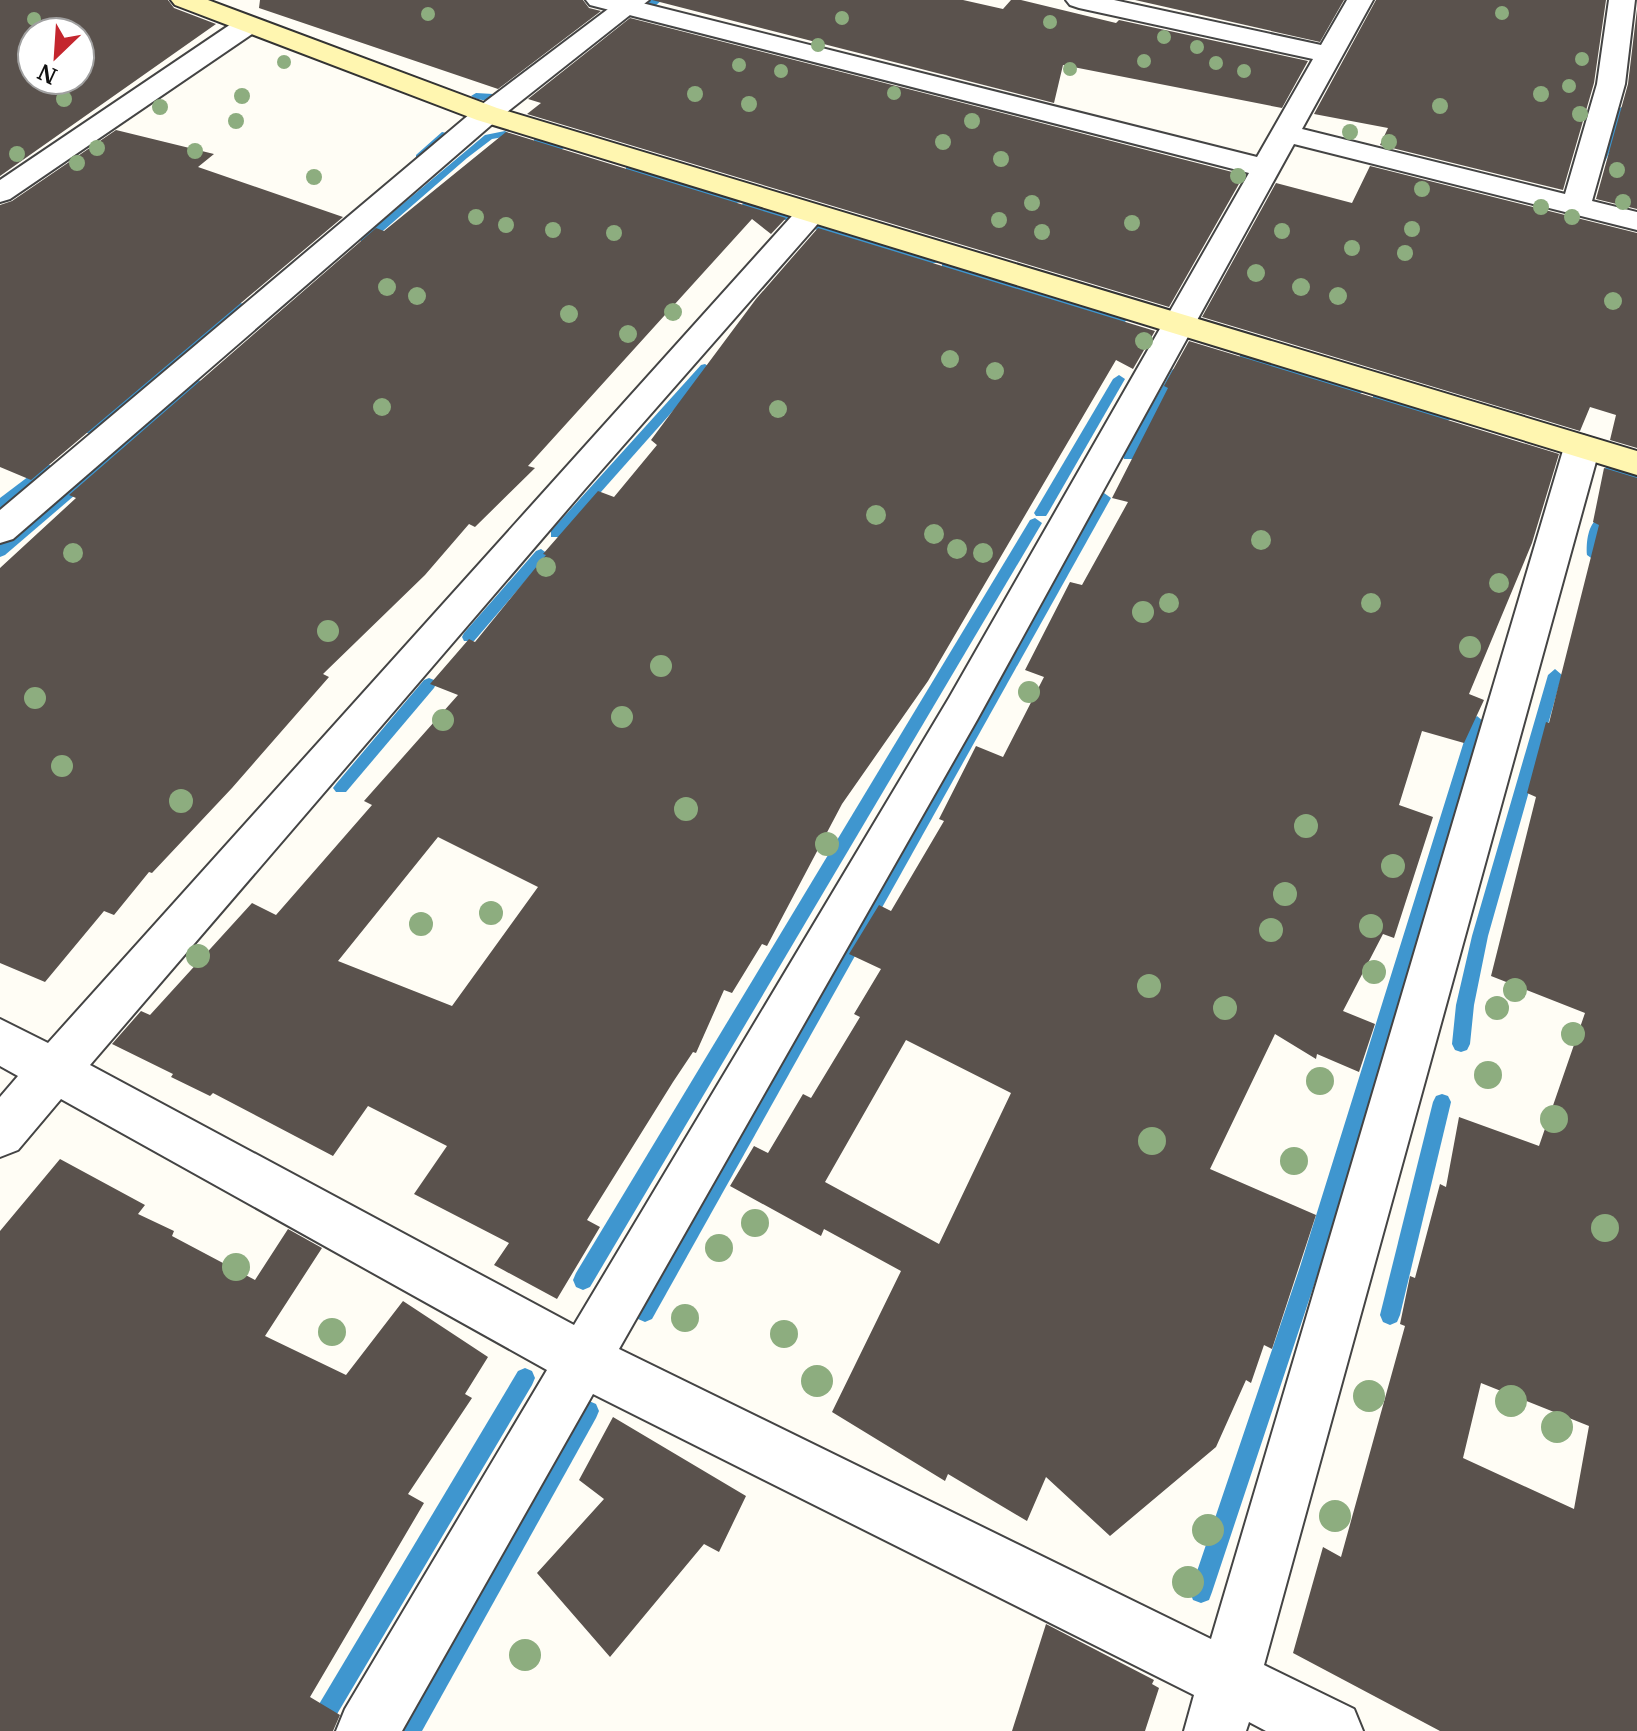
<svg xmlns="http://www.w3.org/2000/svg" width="1637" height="1731" viewBox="0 0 1637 1731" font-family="Merriweather,serif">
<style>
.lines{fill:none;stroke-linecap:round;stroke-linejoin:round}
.stream{fill:#3f96cf;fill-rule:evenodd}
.building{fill:#5a524d;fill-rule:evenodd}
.minor-casing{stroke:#444;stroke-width:4}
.tertiary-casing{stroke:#444;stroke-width:4}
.secondary-casing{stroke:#333;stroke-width:4}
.minor{fill:#fff;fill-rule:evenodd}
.tertiary{fill:#fff;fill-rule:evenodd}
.secondary{fill:#fff6b0;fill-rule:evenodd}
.tree{fill:#8dad7f}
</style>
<rect width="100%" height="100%" fill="#fffdf5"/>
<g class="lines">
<g class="stream">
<path d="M651,0H662L648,12H642V8Z"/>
<path d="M509,89L513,90V94C499,99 484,104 471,96L476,93L493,94Z"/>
<path d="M1637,96V104L1628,111L1604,164L1595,166L1594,164L1619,109Z"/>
<path d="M505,131L510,134L509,136L492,139L467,158L369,243H361V239L485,135Z"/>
<path d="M442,132L451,134L424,159H416V155Z"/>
<path d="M534,139H542L564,148L559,151L534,143Z"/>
<path d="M630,165L740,200L741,202L732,204L626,170V166Z"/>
<path d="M747,201L801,219L802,221L797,224L743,206L742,204Z"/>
<path d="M818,224L938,260L940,262L930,264L814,229L812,227Z"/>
<path d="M942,264H950L1129,319L1123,323L1119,322L942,268Z"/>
<path d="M240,303L244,304V310L94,433H86V427Z"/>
<path d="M1244,353L1362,388L1364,391L1358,395L1240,360V354Z"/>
<path d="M705,364L711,368L561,537H551V531L701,365Z"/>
<path d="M1178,366L1184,370L1135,456L1134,459H1124L1123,456L1172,370Z"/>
<path d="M1119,375L1125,379L1048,513L1046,516H1036L1034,513L1113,379Z"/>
<path d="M197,380L201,381V387L5,555L0,557V545Z"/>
<path d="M1377,393L1450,415L1452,418L1446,422L1373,400V394Z"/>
<path d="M45,464L50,465V471L0,510V498Z"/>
<path d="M1611,464L1637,471V479L1606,471L1605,468Z"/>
<path d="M1104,493L1111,498L652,1319L645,1322L638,1319L635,1312L638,1305L1097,498Z"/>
<path d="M1035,518L1042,523L590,1287L583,1290L576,1287L573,1280L576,1273L1030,520Z"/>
<path d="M1599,518L1606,523L1600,545L1601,555L1594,560L1587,555C1586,543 1588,523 1599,518Z"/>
<path d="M541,549L548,554L546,557L474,641H464L462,637L464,633L536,551Z"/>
<path d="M1555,669L1562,675L1488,936L1474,1005L1470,1044L1467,1050L1461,1052L1455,1050L1452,1044L1456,1005L1472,936L1548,675Z"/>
<path d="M429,678L434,680L436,684L434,688L346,792H336L333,788L336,784L424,680Z"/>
<path d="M1477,716L1484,722L1320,1267L1212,1592L1209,1600L1201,1603L1193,1600L1190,1592L1300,1267L1470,722Z"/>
<path d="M1442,1094L1448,1096L1451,1102L1400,1315L1397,1322L1390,1325L1383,1322L1380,1315L1433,1102L1436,1096Z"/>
<path d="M525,1368L532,1371L535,1378L532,1385L327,1731H303L518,1371Z"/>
<path d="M589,1401L596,1404L599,1411L596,1418L422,1731H398L582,1404Z"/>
</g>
</g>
<g class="building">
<path d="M0,0H168L174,8L216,24L0,176ZM32,32H80V80H32Z"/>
<path d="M260,0H583L589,8L601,11L498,89L259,8Z"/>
<path d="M652,0H963L1003,9L1011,0H1021L1116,23L1119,20L1308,61L1282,108L1063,65L1054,103Z"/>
<path d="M1135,0H1344L1320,42Z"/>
<path d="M1376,0H1606L1594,83L1563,190L1380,145L1388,128L1314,114Z"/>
<path d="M1637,9V209L1596,199L1628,84Z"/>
<path d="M630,18L1049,125L1244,175L1169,307L527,114L541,103L528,99Z"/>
<path d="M116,130L214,154L198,167L343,217L31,480L0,467V205L12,201Z"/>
<path d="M506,132L786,218L771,234L752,219L528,466L535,468L475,527L469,524L425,575L323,674L329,677L232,788L152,873L149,872L114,915L104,911L45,982L0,963V568L76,498L69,495L376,228L384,231Z"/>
<path d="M1370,166L1637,233V448L1610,440L1616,415L1590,407L1580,431L1202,317L1276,183L1352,203Z"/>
<path d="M818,228L1155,331L1133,369L1116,360L928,681L842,804L767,946L762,944L732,993L724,990L696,1053L693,1052L673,1082L587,1220L600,1227L557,1299L494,1265L509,1243L414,1194L447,1146L368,1106L333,1156L213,1093L210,1096L171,1077L173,1074L112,1044L141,1011L150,1015L252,903L276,915L372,805L364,801L458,695L430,684L469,639L475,642L546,555L543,554L598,491L614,497L657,445L651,440L756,299ZM438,837L538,887L452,1006L338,961Z"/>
<path d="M1189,341L1559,454L1532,543L1469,694L1484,700L1464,743L1422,731L1399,805L1433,817L1394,938L1383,934L1343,1011L1375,1024L1359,1072L1317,1054L1316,1059L1275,1034L1210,1169L1316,1215L1272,1349L1264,1345L1251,1383L1246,1380L1216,1447L1110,1536L1046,1477L1027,1521L948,1474L945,1481L832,1412L901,1271L824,1229L821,1236L730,1186L754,1146L768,1153L803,1094L811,1098L860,1017L854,1014L881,969L849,954L879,905L891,911L944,821L939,819L976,746L1003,757L1044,677L1025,670L1070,582L1082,585L1128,502L1112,498L1168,388L1164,386ZM906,1040L1011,1093L939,1244L825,1182Z"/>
<path d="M1604,468L1637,478V1731H1440L1293,1653L1323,1547L1341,1557L1405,1326L1400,1324L1410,1276L1415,1278L1440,1184L1446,1187L1459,1117L1539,1146L1585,1013L1491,976L1536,797L1527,793L1546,722L1549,723L1599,525L1593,522ZM1481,1383L1589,1426L1574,1509L1463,1458Z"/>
<path d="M60,1159L145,1205L138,1214L174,1231L172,1236L255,1280L288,1229L322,1248L265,1336L346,1375L403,1301L488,1357L465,1394L472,1398L408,1494L424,1503L310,1697L340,1715L333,1731H0V1231Z"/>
<path d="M613,1417L746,1496L719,1552L704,1544L610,1657L537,1573L604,1499L579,1480Z"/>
<path d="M1046,1624L1154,1680L1152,1684L1159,1688L1145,1731H1012Z"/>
</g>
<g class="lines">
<defs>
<g id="minor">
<path d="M586,0H630L1257,157L1313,59L1079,8L1070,5L1066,0H1114L1321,45L1347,0H1373L1302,129L1565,194L1597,84L1609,0H1635L1625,84L1592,201L1637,212V230L1294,144L977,720L619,1349L1211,1639L1564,447L1570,439L1582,435L1594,439L1600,447L1264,1665L1354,1709L1363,1731H1266L1249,1722L1246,1731H1184L1194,1695L593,1394L402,1731H336L345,1709L547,1370L61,1099L18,1150L0,1157V1097L18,1076L0,1066V1019L48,1043L800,207L811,204L822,207L826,213L822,219L585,489L90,1065L574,1325L949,698L1249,173L590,5Z"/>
<path d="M246,18L255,20L259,26L255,32L10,199L0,202V180L237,20Z"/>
<path d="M487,106L497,108L501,114L497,120L13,539L0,543V510L477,108Z"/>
</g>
<path id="tertiary" d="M620,0H649L497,120L487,122L477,120L473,114L477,108Z"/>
<path id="secondary" d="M171,0H208L497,108L1637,451V475L477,120L175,5Z"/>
</defs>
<use href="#minor" class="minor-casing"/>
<use href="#tertiary" class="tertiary-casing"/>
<use href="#secondary" class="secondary-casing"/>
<use href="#minor" class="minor"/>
<use href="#tertiary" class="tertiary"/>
<use href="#secondary" class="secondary"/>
</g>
<g class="tree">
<circle cx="1502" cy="13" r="7"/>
<circle cx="428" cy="14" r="7"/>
<circle cx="842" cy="18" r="7"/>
<circle cx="34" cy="19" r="7"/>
<circle cx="1050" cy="22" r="7"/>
<circle cx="1164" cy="37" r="7"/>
<circle cx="818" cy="45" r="7"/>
<circle cx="1197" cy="47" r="7"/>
<circle cx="1582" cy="59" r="7"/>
<circle cx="1144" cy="61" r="7"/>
<circle cx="284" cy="62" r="7"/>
<circle cx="1216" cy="63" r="7"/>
<circle cx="739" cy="65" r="7"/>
<circle cx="1070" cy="69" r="7"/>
<circle cx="781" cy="71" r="7"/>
<circle cx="1244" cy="71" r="7"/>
<circle cx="1569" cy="86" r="7"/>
<circle cx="695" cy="94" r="8"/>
<circle cx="894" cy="93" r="7"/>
<circle cx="1541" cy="94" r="8"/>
<circle cx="242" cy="96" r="8"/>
<circle cx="64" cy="99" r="8"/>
<circle cx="749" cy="104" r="8"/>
<circle cx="1440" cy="106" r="8"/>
<circle cx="160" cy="107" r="8"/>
<circle cx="1580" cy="114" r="8"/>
<circle cx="236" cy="121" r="8"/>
<circle cx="972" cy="121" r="8"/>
<circle cx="1350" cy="132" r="8"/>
<circle cx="943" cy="142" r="8"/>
<circle cx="1389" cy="142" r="8"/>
<circle cx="97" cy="148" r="8"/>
<circle cx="195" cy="151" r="8"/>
<circle cx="17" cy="154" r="8"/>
<circle cx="1001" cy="159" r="8"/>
<circle cx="77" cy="163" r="8"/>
<circle cx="1617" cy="170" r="8"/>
<circle cx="1238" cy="176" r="8"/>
<circle cx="314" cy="177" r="8"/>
<circle cx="1422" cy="189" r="8"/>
<circle cx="1623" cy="202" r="8"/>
<circle cx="1032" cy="203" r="8"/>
<circle cx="1541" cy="207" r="8"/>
<circle cx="476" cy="217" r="8"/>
<circle cx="1572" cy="217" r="8"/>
<circle cx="999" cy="220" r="8"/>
<circle cx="1132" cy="223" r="8"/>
<circle cx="506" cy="225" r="8"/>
<circle cx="1412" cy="229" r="8"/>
<circle cx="553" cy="230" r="8"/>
<circle cx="1282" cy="231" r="8"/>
<circle cx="1042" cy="232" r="8"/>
<circle cx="614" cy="233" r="8"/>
<circle cx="1352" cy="248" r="8"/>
<circle cx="1405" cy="253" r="8"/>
<circle cx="1256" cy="273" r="9"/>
<circle cx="387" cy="287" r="9"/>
<circle cx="1301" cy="287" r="9"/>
<circle cx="417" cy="296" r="9"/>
<circle cx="1338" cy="296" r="9"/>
<circle cx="1613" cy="301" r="9"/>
<circle cx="673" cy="312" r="9"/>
<circle cx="569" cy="314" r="9"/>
<circle cx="628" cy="334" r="9"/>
<circle cx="1144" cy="341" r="9"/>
<circle cx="950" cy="359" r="9"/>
<circle cx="995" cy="371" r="9"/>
<circle cx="382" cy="407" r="9"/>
<circle cx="778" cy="409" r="9"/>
<circle cx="876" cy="515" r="10"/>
<circle cx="934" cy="534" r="10"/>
<circle cx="1261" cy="540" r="10"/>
<circle cx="957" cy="549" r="10"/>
<circle cx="73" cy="553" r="10"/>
<circle cx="983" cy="553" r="10"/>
<circle cx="546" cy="567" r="10"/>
<circle cx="1499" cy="583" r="10"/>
<circle cx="1169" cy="603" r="10"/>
<circle cx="1371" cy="603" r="10"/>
<circle cx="1143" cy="612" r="11"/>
<circle cx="328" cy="631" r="11"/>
<circle cx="1470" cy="647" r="11"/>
<circle cx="661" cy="666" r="11"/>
<circle cx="1029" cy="692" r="11"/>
<circle cx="35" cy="698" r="11"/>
<circle cx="622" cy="717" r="11"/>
<circle cx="443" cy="720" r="11"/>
<circle cx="62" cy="766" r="11"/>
<circle cx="181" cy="801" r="12"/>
<circle cx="686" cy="809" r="12"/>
<circle cx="1306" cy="826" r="12"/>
<circle cx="827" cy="844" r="12"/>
<circle cx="1393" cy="866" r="12"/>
<circle cx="1285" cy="894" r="12"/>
<circle cx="491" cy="913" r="12"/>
<circle cx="421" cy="924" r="12"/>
<circle cx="1371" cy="926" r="12"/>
<circle cx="1271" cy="930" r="12"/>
<circle cx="198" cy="956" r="12"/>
<circle cx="1374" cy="972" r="12"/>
<circle cx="1149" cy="986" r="12"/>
<circle cx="1515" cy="990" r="12"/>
<circle cx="1225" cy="1008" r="12"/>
<circle cx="1497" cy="1008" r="12"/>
<circle cx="1573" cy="1034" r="12"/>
<circle cx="1488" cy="1075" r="14"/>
<circle cx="1320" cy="1081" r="14"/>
<circle cx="1554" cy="1119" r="14"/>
<circle cx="1152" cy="1141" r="14"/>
<circle cx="1294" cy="1161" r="14"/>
<circle cx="755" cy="1223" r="14"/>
<circle cx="1605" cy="1228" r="14"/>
<circle cx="719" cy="1248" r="14"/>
<circle cx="236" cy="1267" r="14"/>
<circle cx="685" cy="1318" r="14"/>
<circle cx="332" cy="1332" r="14"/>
<circle cx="784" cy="1334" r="14"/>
<circle cx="817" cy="1381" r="16"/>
<circle cx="1369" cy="1396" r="16"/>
<circle cx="1511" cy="1401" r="16"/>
<circle cx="1557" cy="1427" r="16"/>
<circle cx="1335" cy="1516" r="16"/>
<circle cx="1208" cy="1530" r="16"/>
<circle cx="1188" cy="1582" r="16"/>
<circle cx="525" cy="1655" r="16"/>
</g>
<g transform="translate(56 56) rotate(205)"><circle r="38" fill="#ffffff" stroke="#a0a0a0" stroke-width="2"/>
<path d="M0-6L14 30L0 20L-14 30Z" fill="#c4262e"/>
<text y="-12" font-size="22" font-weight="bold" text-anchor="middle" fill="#111111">N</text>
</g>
</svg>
